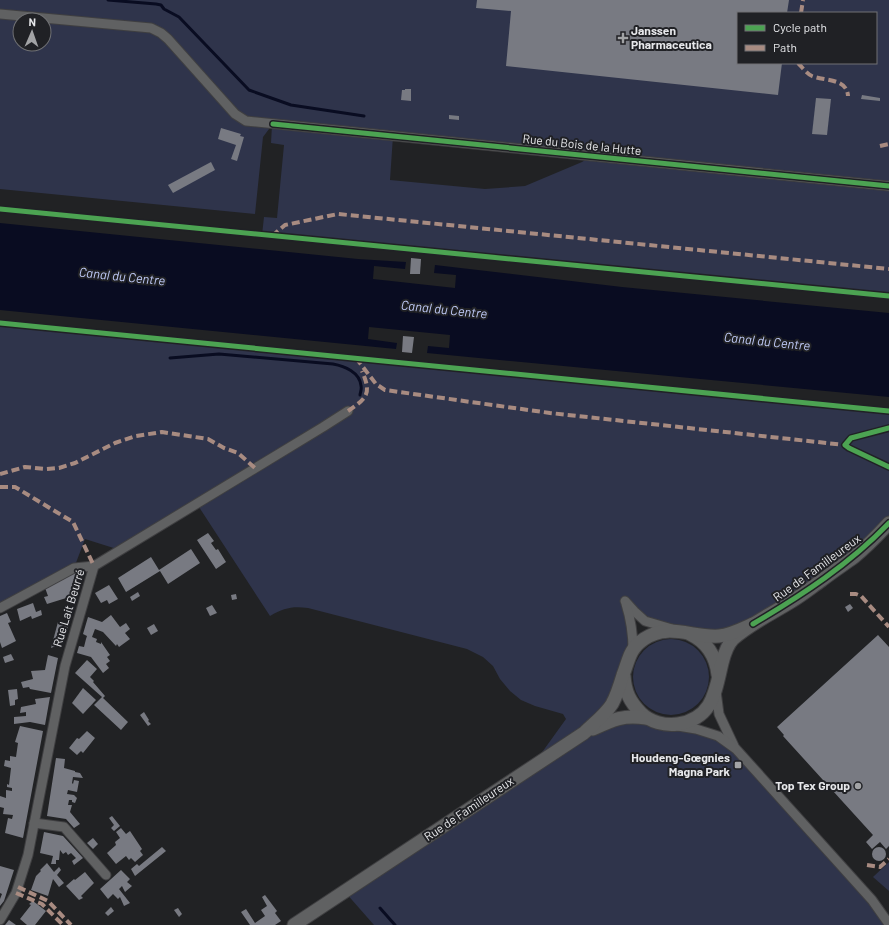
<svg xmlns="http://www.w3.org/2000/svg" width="889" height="925" viewBox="0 0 889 925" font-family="Barlow,sans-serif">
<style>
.green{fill:#2f344b;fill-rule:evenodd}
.water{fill:#090c21}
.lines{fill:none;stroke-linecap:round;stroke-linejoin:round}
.stream{stroke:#090c21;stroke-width:3}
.building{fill:#787a82}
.street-casing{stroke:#3f3f41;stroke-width:11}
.secondary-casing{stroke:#3f3f41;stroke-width:15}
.street{stroke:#606162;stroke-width:9}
.secondary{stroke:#606162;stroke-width:13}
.quiet{stroke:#a88b81;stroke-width:4;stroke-dasharray:8 4;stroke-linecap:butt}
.cycleway-casing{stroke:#202125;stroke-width:8}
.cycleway{stroke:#4ca352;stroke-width:5}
.poi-dot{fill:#a2a3a5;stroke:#202125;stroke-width:1.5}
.labels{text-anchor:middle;stroke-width:4;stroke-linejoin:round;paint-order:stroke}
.poi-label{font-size:12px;font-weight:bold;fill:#e7e8eb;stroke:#202125;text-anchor:end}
.street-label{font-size:12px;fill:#e7e8eb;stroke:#202125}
.water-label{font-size:13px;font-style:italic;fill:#c0cbf8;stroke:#202125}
</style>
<rect width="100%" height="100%" fill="#212224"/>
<g class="green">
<path d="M0,0H889V296L262,235L264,217L277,218L284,145L271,143L272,125L263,137L255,214L0,189ZM738,13H876V63H738ZM20,20H44V44H20ZM393,136L591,156L582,162L525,186L485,189L390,180Z"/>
<path d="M0,322L889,411V523L854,557L734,633L676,630L634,611L633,634L611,720L696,729L736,749L889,925H374L345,892L530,769L566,719L563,714L535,706L521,700L510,691L500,679L493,666L483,657L467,649L308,608C292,606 284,608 270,616L197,504L120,550L85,539L74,568L0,608Z"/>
<circle cx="671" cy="677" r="38"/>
<path d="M889,862V891L873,877Z"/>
</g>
<path class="water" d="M0,223L358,259L406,262L405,269L374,266L373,279L455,288L456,275L434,273L435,265L622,287L889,313V397L427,353L428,346L449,348L450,335L369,327L368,339L397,343L396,349L0,310Z"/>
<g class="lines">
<g class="stream">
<path d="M108,0L156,4L161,5L164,9L179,17L249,90L291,105L364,116"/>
<path d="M170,358L219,354L333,364C344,366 360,372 361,386C362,389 360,393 360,395"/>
<path d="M380,908L395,925"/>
</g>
</g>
<g class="building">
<path d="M477,0H789L787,13H738V63H782L778,95L506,66L511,11L476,8Z"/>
<path d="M405,89H411V101L401,100L402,90H405Z"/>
<path d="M862,95L880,98V101L861,99Z"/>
<path d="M816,98L831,99L827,135L812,134Z"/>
<path d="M449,115L459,116V120L449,119Z"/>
<path d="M221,128L241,134L240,136L244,137L237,161L231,159L236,145L218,139Z"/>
<path d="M211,162L215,170L173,193L168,185Z"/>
<path d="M411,258L421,259L420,274H410Z"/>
<path d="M403,336L414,337L412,353L402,352Z"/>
<path d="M208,533L214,541L211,543L216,550L218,549L226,562L216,569L197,540Z"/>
<path d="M191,549L200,563L168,584L160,571L126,592L118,578L151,557L159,570Z"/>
<path d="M80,571L82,577L78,578L80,583L77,584L79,594L47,604L44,597L48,596L44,585Z"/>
<path d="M109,585L118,599L109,604L107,600L101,603L95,593Z"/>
<path d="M138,592L140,596L132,601L130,597Z"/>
<path d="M236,594L237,599L232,600L231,595Z"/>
<path d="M33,603L36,612L41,610L42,615L32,619L31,616L20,621L17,609Z"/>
<path d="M850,604L853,608L848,612L845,607Z"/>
<path d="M212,605L217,613L210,616L206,608Z"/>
<path d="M7,613L11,622L8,623L16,641L2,648L0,642V616Z"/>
<path d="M111,615L120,627L126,623L130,629L125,633L130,639L119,647L117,644L116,646L103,632L95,629L92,637L97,639L96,642L101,644V642L110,655L107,657L110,661L106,664L109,668L103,673L91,657L77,653L79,646L84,647L86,639L87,636L83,634L88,617L102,622Z"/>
<path d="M58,622L68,626L63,643L51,648Z"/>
<path d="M154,624L158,631L151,635L147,628Z"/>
<path d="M878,635L889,647V846L886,849L880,842L872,849L866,842L873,835L783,736L784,735L777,727Z"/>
<path d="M11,654L14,660L5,663L3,657Z"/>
<path d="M48,655L58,658L51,693L30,689L29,687L23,688L21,682L33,679L31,671L45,670Z"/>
<path d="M87,660L97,669L90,677L94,681L93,682L105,696L103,698L128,722L121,730L94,705L102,697L75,673Z"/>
<path d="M83,688L96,700L83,714L72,703Z"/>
<path d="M17,689L18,699L15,700V705L10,706L8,690Z"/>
<path d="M50,697L45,725L30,722L14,724V717L26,716V712L20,713L21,707L36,704L35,699Z"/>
<path d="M144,712L149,720L148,721L151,724L148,726L140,715Z"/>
<path d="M20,726L43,731L23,838L5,833L8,818L12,819L13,815L3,814L4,808L0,807V796L6,798V790L12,791V788L7,787V784L9,785L11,768L4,766L5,760L10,761V756L16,757L18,743L15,742Z"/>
<path d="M87,731L95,738L83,753L81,751L77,755L69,748L77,738L79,739Z"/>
<path d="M56,758L65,759L64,768L75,771V772L80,773L83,778L73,777L72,783L73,784L74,780L79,781L77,792L68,790L67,794L74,795L77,798L75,803L72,802V800H69L68,805H72L70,812L80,824L74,828L66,819L47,816Z"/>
<path d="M112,816L120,826L114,831L111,828L114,825L109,818Z"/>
<path d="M121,828L126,834L130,831L142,849L140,851L143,855L135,862L131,858L129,860L126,856L116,864L107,853L116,845L115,842L120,838L116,832Z"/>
<path d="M44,832L63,836L83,858L74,865L72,861L76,858L71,853L68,855L66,852L63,854L60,850L59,860H56V864H51L53,856L40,853Z"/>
<path d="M93,838L98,844L93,849L87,843Z"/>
<circle cx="879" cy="854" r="7"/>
<path d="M162,847L166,851L135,876L131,869L137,864L139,866Z"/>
<path d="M47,863L54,872L59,867L61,870L57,875L64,883L59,887L53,879L48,896L31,890L36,876L41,871L40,870Z"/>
<path d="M0,866L14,870L4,901L0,906V899L2,894L0,893Z"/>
<path d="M121,870L130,879L127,882L132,886L125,892L122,886L119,889L130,903L124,906L120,897L118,899L113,894L108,899L100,889Z"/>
<path d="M85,872L94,883L81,896L83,898L79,900L66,886L74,879L75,880Z"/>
<path d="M265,895L277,911L275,913L281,921L275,925H250L241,912L246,909L255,923L265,916L261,910L267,906L262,897Z"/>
<path d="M33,901L46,911L35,925H27L20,919L31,905L29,904Z"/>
<path d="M111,907L114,911L108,916L105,913Z"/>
<path d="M178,908L182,914L179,917L174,910Z"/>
<path d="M9,920L16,925H5Z"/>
</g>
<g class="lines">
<defs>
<g id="street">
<path d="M0,14L151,28L161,33L168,39L235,114L246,121L889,186"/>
<path d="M625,601L634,611L645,621L672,629"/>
<path d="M626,604C631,620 633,633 633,650"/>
<path d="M0,608L74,568L94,566"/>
<path d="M716,691L719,714L734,746"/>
<path d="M678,726L696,729L718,736L736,749L872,900L889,924"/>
<path d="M34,823L64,827L106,875"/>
<path d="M0,920L16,893L28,855L65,666L94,566L323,427L348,411"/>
</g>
<g id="secondary">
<path d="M690,634C707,642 716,657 718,675"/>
<path d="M624,676C625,692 630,702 641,713C650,722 665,726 678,724C713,718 715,692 722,663C724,655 727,645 733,639C751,623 773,613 792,601C802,595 812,587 822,580C832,572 843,565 854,557C866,547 878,535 889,523"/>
<path d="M593,729C614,719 623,715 646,718"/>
<path d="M294,925L584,733C592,725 606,714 612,704C617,695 620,685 623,675C629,660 629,649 644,639C669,622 692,638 719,636C731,635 742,629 753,624"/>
</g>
</defs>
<use href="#street" class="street-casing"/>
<use href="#secondary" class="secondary-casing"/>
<use href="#street" class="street"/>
<use href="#secondary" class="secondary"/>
<g class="quiet">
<path d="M801,13L803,0"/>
<path d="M798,63C802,67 807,74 812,76C824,81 847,78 848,96"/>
<path d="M880,146L889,144"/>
<path d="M272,236L285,225L338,214L889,269"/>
<path d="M356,358L376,384L385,390L550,413L845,445"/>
<path d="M348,411C367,398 372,394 362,371"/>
<path d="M0,474L25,467L46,469L59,468L75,463L115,443L136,436L162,432L208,439L224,448L238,453L255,468"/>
<path d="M0,487H15L73,522L94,566"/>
<path d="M850,594H856L861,596L889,627"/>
<path d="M867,865L880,867L889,859"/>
<path d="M18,887L48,901L71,925"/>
<path d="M16,893L42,904L63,925"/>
</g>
<defs>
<g id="cycleway">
<path d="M273,124L889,186"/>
<path d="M0,209L889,296"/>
<path d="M0,323L889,411"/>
<path d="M889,428L851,438L845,445L849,448L889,467"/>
<path d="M753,624C802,595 850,564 889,523"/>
</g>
</defs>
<use href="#cycleway" class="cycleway-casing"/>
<use href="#cycleway" class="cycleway"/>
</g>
<g class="poi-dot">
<path d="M621 32h4v4h4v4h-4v4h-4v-4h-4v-4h4z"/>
<rect x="734" y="761" width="8" height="8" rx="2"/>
<circle cx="858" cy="786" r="4"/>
</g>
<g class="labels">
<g class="poi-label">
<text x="631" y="35" text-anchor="start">Janssen<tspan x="631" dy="14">Pharmaceutica</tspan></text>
<text x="730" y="762">Houdeng-Gœgnies<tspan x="730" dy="14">Magna Park</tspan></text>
<text x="850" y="790">Top Tex Group</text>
</g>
<g class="street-label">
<text transform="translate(582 145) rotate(6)" y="4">Rue du Bois de la Hutte</text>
<text transform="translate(817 568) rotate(-36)" y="4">Rue de Familleureux</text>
<text transform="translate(69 608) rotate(-73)" y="4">Rue Lait Beurré</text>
<text transform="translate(469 809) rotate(-34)" y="4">Rue de Familleureux</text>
</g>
<g class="water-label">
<text transform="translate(122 276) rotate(6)" y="5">Canal du Centre</text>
<text transform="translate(444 309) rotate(6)" y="5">Canal du Centre</text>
<text transform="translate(767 341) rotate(6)" y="5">Canal du Centre</text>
</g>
</g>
<rect x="737" y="12" width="140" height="52" fill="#202125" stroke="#707174"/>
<rect x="745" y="25" width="20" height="6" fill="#4ca352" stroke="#707174"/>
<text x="773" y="32" font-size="12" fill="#e7e8eb">Cycle path</text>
<rect x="745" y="45" width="20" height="6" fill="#a88b81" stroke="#707174"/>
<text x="773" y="52" font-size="12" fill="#e7e8eb">Path</text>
<g transform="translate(32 32) rotate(2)"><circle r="19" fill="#202125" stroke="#707174"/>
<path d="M0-3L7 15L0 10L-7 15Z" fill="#a2a3a5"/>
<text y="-6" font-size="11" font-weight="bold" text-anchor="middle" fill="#e7e8eb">N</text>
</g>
</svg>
